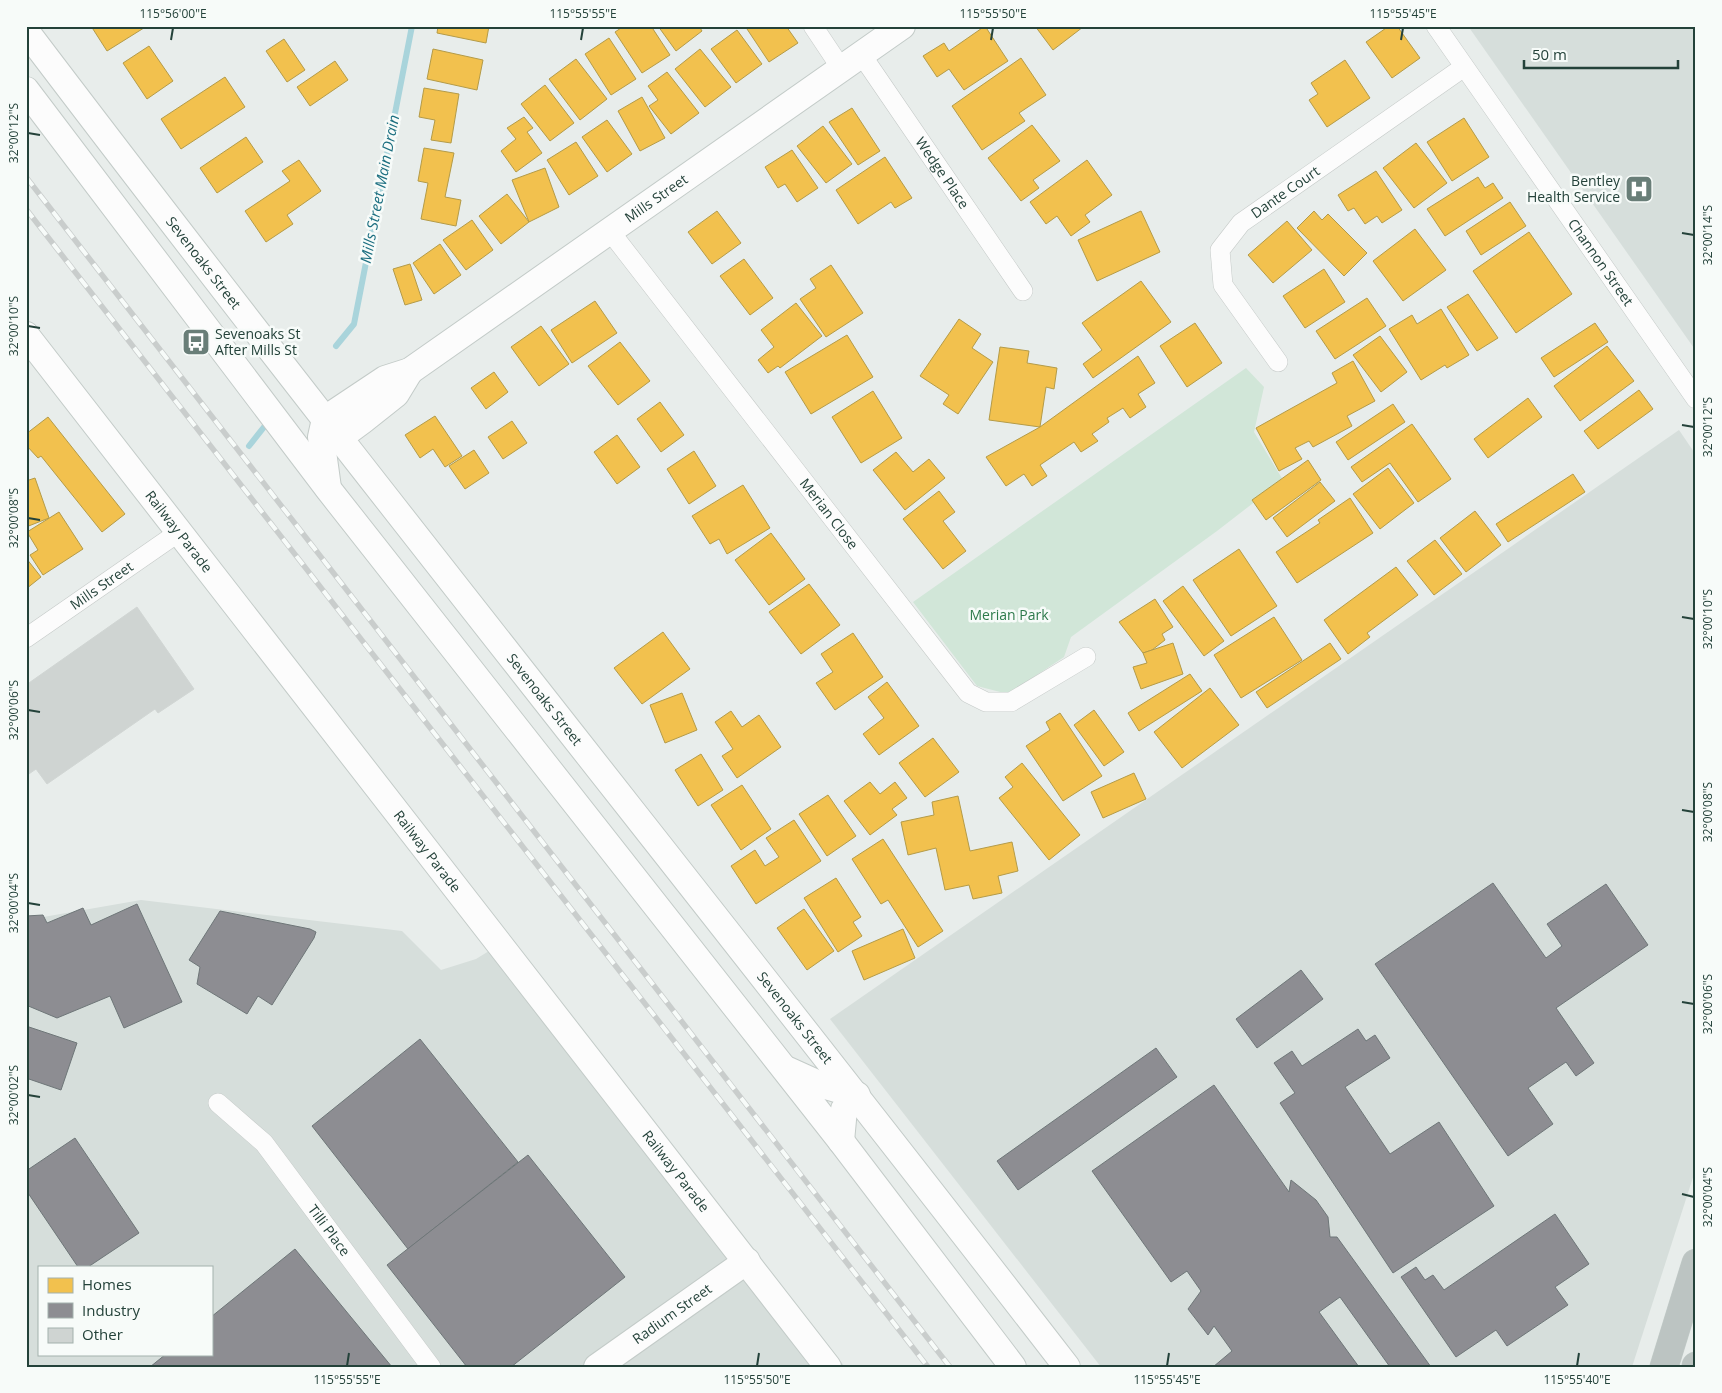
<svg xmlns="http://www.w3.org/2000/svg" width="1722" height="1393" viewBox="0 0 1722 1393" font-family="'Open Sans',sans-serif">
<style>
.built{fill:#d6dedb;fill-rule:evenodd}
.green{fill:#d1e6d8}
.homes{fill:#f2c14e;stroke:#b49b48}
.industry{fill:#8d8d92;stroke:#6e7678}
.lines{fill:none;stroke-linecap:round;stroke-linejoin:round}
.stream{stroke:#a9d4db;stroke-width:6}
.building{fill:#cfd4d2;stroke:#d1d6d4}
.street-casing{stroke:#c5cac8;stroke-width:20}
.secondary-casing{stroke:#c3cbc8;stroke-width:28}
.highway-casing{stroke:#c3ccc9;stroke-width:29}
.street{stroke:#fcfcfc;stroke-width:19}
.secondary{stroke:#fcfcfc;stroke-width:26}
.highway{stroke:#bcc4c2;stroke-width:28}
.rail-casing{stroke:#c9cdcc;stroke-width:5.5}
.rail{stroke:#f7fbf9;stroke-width:4;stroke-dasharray:11;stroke-linecap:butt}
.ticks{fill:none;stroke:#24423a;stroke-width:2}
.labels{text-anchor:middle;stroke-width:5;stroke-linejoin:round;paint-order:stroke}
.street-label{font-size:14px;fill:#24423a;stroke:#f7fbf9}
.poi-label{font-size:14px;fill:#24423a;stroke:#f7fbf9;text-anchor:end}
.park-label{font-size:14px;fill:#2d7a4b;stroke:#f7fbf9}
.water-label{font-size:15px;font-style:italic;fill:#1c6f80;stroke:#f7fbf9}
.neatline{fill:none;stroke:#24423a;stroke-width:2}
.ticks-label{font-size:12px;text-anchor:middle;fill:#24423a}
</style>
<rect width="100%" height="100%" fill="#e8edeb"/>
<g class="built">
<path d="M1468,26H1696V351Z"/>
<path d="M1679,430L1696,455V1168L1632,1367H1101L830,1019Z"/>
<path d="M141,900L402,931L441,970L476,959L510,938L845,1367H26V920ZM39,1267H211V1354H39Z"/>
</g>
<path class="green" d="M1246,368L1264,387L1254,432L1283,480L1217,531L1071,637L1064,657L1008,694L977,686L913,602Z"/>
<g class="homes">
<path d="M91,26H147L107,51Z"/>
<path d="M438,26H489L486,43L437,33Z"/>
<path d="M624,26H651L670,55L642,73L615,32Z"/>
<path d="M658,26H699L702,31L676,51Z"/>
<path d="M745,26H786L798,43L769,62Z"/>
<path d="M985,26L1008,61L964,90L949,69L937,77L923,56L944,43L949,51Z"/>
<path d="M1035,26H1082L1083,27L1053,50Z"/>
<path d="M1389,26H1397L1420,58L1392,78L1366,42Z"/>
<path d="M737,30L762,64L736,83L711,49Z"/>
<path d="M609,38L636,79L611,95L585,54Z"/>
<path d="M284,39L305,70L287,82L266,51Z"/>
<path d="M149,46L173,81L147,99L123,63Z"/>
<path d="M433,49L483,60L477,90L427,79Z"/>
<path d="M700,49L731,87L705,107L675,69Z"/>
<path d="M1021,58L1046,95L1019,113L1025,121L982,150L952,106Z"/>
<path d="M576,59L607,99L580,120L549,79Z"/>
<path d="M1345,60L1370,98L1327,127L1309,100L1318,94L1311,83Z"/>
<path d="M335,61L348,80L310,106L297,87Z"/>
<path d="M667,72L699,113L671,134L649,106L658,100L648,86Z"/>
<path d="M225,77L245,107L181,149L161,119Z"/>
<path d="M545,85L574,123L550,141L521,104Z"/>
<path d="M424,88L459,94L451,143L431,140L435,120L419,117Z"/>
<path d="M642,97L665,138L640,151L618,111Z"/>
<path d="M852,108L880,151L858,165L829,122Z"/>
<path d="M524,117L533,128L527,132L542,153L516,172L501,151L516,139L507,128Z"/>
<path d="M1464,118L1489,157L1452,181L1427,142Z"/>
<path d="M607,120L632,154L607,172L582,137Z"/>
<path d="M1032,125L1060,161L1033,180L1039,188L1021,201L988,158Z"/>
<path d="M823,126L852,164L826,183L797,146Z"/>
<path d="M246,137L263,162L217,193L200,168Z"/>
<path d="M576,142L598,176L569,195L547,160Z"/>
<path d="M1416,143L1447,183L1414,208L1383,168Z"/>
<path d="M424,148L454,153L445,197L461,200L456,226L421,219L428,183L418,181Z"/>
<path d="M792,150L818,188L797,202L785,184L778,188L765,167Z"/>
<path d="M885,157L912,198L895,208L891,202L858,224L836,190Z"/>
<path d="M299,160L321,191L287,215L293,224L266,242L245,211L290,181L282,171Z"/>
<path d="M1087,160L1112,195L1085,215L1090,222L1071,236L1057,216L1046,224L1030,202Z"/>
<path d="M545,168L559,207L529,222L512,180Z"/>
<path d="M1376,171L1402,210L1382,223L1377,216L1365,224L1354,208L1348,211L1338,195Z"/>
<path d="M1478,177L1485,188L1493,183L1503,198L1445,236L1427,209Z"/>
<path d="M507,194L529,222L501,244L479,216Z"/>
<path d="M1510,202L1526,226L1481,255L1466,231Z"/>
<path d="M717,211L741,243L712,264L688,232Z"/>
<path d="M1141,211L1160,252L1097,281L1078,240Z"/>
<path d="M1314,211L1322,220L1328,214L1367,253L1344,276L1297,228Z"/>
<path d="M472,220L493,250L466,270L443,240Z"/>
<path d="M1287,221L1312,250L1273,283L1248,255Z"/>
<path d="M1415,229L1446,270L1403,301L1373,261Z"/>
<path d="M1529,232L1572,294L1516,333L1473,271Z"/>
<path d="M440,244L461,275L434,294L413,263Z"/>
<path d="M744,259L773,298L750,315L720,276Z"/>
<path d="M410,264L422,300L405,305L393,269Z"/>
<path d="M831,265L863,313L826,337L800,299L816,288L810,279Z"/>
<path d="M1324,269L1345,302L1305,328L1283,296Z"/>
<path d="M1141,281L1171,322L1093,378L1083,364L1102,350L1082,323Z"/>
<path d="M1468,294L1498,338L1477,351L1447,307Z"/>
<path d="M1367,298L1386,326L1335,359L1316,331Z"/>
<path d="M595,301L617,333L572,363L551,330Z"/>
<path d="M796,303L822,336L780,368L778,366L768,373L758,360L774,347L761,330Z"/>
<path d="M1441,309L1469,355L1447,368L1445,365L1421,380L1389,329L1412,315L1417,324Z"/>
<path d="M959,319L981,334L972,348L993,362L958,414L943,404L949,395L920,376Z"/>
<path d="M1195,323L1222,363L1187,387L1160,346Z"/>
<path d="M1595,323L1608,342L1554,377L1541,358Z"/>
<path d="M541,326L569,364L539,386L511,347Z"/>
<path d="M847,335L873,377L811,414L785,372Z"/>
<path d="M1380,336L1407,372L1381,392L1353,355Z"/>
<path d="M620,342L650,381L618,405L588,366Z"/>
<path d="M1607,346L1634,381L1580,421L1554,386Z"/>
<path d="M1000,347L1029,351L1027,363L1057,368L1054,389L1046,387L1040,427L989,420Z"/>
<path d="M1138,356L1155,383L1138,394L1146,407L1130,418L1123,408L1107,418L1109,422L1092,434L1098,441L1081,452L1074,442L1040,465L1047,476L1032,486L1024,474L1006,486L986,457L1040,427Z"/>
<path d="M1353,361L1375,401L1347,416L1352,426L1313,447L1309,441L1295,448L1302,459L1279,471L1256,428L1337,383L1332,373Z"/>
<path d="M494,372L508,392L486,409L471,388Z"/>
<path d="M1639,390L1653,409L1598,449L1584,431Z"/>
<path d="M873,391L902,438L861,463L832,417Z"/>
<path d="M1528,398L1542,417L1488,458L1474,439Z"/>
<path d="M660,402L684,435L661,452L637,419Z"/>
<path d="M1393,404L1405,422L1348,460L1336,442Z"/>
<path d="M435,416L462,456L445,467L433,449L420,458L405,435Z"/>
<path d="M48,417L125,514L102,532L41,456L38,458L26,445V434Z"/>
<path d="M512,421L527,443L503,459L488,437Z"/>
<path d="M1412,424L1451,479L1418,502L1390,463L1362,482L1351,467Z"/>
<path d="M617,435L640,467L617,484L594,452Z"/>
<path d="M474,450L489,473L465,489L449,466Z"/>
<path d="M694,451L716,486L689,504L667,469Z"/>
<path d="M896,452L913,472L929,459L945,478L905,510L873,470Z"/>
<path d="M1308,460L1321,480L1266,520L1252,500Z"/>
<path d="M1388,468L1414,503L1380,529L1353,494Z"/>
<path d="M1573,474L1585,492L1508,542L1496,524Z"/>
<path d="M35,478L49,518L26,527V481Z"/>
<path d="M1320,482L1335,501L1287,537L1273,518Z"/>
<path d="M743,485L770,528L727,554L719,539L710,544L692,516Z"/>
<path d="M939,491L955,512L943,521L966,551L943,569L903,519Z"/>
<path d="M1350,498L1373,533L1297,583L1276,552L1320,523L1318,520Z"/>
<path d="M1475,511L1501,545L1466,572L1440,538Z"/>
<path d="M59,512L83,549L43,575L30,555L38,550L27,532Z"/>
<path d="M771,533L805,579L769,605L735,560Z"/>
<path d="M1435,540L1462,574L1434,595L1407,561Z"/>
<path d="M1239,549L1277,606L1231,636L1193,580Z"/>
<path d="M26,558L41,577L26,589Z"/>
<path d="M1396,567L1418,595L1367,633L1370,637L1348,654L1324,620Z"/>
<path d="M809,584L840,625L801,654L769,612Z"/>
<path d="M1183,586L1224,641L1204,656L1163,601Z"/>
<path d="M1155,599L1173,627L1162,634L1165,640L1152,650L1143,653L1119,622Z"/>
<path d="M1274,617L1302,660L1241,698L1214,655Z"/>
<path d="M663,632L690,669L642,704L614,668Z"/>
<path d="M853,633L883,677L835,710L816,683L833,672L821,654Z"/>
<path d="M1173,643L1183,674L1141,689L1133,667L1147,663L1143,653Z"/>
<path d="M1330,643L1341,659L1267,708L1256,692Z"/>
<path d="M1190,674L1202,691L1139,731L1128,713Z"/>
<path d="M887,682L919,726L879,755L863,734L884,718L868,697Z"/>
<path d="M1210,688L1239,725L1182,768L1154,732Z"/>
<path d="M682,693L697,730L665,743L650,705Z"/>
<path d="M1094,710L1124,752L1104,766L1074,725Z"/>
<path d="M731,711L742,727L759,715L781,747L737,778L722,756L733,749L715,722Z"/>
<path d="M1060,713L1102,776L1063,801L1026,746L1050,730L1046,722Z"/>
<path d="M933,738L959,772L925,797L899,763Z"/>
<path d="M701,754L723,790L698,806L675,770Z"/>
<path d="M1022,763L1080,835L1049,860L999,798L1013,787L1005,777Z"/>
<path d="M1134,773L1146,799L1103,818L1091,792Z"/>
<path d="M870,782L880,794L895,782L907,798L892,809L897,815L870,835L844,801Z"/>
<path d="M742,785L771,829L741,850L711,805Z"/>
<path d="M828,795L856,836L827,856L799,814Z"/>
<path d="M958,796L970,851L1012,842L1018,871L998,876L1002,893L973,899L969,885L945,890L936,848L908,855L901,822L934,815L932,802Z"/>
<path d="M794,820L821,861L756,904L731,866L755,850L765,866L779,857L766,838Z"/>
<path d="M883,839L943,931L918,947L888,900L881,904L852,859Z"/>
<path d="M836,878L861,917L853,922L862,936L838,952L804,898Z"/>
<path d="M804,909L834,951L807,970L777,928Z"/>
<path d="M903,929L915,958L864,980L852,951Z"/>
</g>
<g class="industry">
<path d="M1493,883L1546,958L1562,946L1547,924L1606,884L1648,945L1556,1008L1594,1063L1576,1076L1566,1062L1528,1088L1553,1124L1508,1156L1375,964Z"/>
<path d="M137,904L182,1002L124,1028L110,996L57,1018L26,1005V916L43,915L47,923L83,908L91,925Z"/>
<path d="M220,911L310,929L316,932L314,938L272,1005L258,996L247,1014L197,984L200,967L189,960Z"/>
<path d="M1301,970L1323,999L1257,1048L1236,1019Z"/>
<path d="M26,1026L77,1043L61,1090L26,1078Z"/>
<path d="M1358,1029L1366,1041L1375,1035L1390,1058L1345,1087L1390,1154L1439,1122L1494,1206L1393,1273L1280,1103L1295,1093L1274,1063L1292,1051L1302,1066Z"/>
<path d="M420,1039L518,1162L408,1249L312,1126Z"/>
<path d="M1156,1048L1177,1077L1018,1190L997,1161Z"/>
<path d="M1214,1085L1289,1192L1291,1180L1316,1200L1328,1217L1330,1237H1337L1431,1367H1390L1340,1297L1319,1312L1359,1367H1213L1232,1351L1214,1326L1208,1335L1188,1309L1201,1291L1187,1271L1171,1282L1092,1171Z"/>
<path d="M75,1138L139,1233L88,1267H78L26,1190V1171Z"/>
<path d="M528,1155L625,1277L511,1367H467L387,1265Z"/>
<path d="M1555,1214L1589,1264L1555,1287L1568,1305L1507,1346L1496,1330L1456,1357L1401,1277L1416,1267L1425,1280L1433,1275L1444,1290Z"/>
<path d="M295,1249L392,1367H150L166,1354H211V1317Z"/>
</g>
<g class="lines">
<g class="stream">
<path d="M336,346L354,324L412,26"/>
<path d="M249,446L268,422"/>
</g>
</g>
<path class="building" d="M137,607L194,689L158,713L155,709L47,784L36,769L26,776V685Z"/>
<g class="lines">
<defs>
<g id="street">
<path d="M813,26L841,68"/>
<path id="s1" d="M1436,26L1696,399"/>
<path id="s2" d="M861,54L1023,291"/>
<path id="s3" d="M609,230L968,693L986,702H1011L1086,657"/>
<path id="s4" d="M1278,362L1223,285L1220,250L1241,223L1464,67"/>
<path id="s5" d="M26,638L179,532"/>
<path id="s6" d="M218,1103L264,1143L431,1367"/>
</g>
<g id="secondary">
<path id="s7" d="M26,31C367,481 722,920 1067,1367"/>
<path d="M26,90L329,490L841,1141L1013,1367"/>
<path id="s8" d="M26,335L828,1367"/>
<path d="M322,437L339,438L362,421L396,394L410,371"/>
<path id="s9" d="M328,488L321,437L325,419L385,379L410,371L902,26"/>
<path d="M788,1070L819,1084L857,1095L844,1109L841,1141"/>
<path id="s10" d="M597,1367L747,1261"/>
</g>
<g id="highway">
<path d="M1664,1367L1696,1263"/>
<path d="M1696,1367V1366"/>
</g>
</defs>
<use href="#street" class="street-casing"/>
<use href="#secondary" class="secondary-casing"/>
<use href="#highway" class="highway-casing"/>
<use href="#street" class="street"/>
<use href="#secondary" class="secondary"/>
<use href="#highway" class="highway"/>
<defs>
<g id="rail">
<path d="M26,177L950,1367"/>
<path d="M26,209L928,1367"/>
</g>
</defs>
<use href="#rail" class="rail-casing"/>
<use href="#rail" class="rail"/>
</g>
<path class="ticks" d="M171,40L173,28M581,40L583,28M991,40L993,28M1401,40L1403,28M28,133L40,135M1682,233L1694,235M28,326L40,328M1682,425L1694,427M28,518L40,520M1682,617L1694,619M28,710L40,712M1682,810L1694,812M28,903L40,905M1682,1002L1694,1004M28,1095L40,1097M1682,1194L1694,1197M347,1366L349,1353M757,1366L759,1353M1167,1366L1169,1353M1577,1366L1579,1353"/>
<defs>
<symbol id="hospital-square" viewBox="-11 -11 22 22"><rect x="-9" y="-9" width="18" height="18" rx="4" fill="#697e78" stroke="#f7fbf9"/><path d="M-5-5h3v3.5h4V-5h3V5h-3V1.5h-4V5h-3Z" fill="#fff"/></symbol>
<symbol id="bus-square" viewBox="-11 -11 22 22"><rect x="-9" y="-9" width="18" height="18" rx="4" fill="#697e78" stroke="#f7fbf9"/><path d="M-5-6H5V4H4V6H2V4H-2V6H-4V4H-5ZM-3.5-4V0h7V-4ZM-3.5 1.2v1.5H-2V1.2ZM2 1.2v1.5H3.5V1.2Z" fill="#fff"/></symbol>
</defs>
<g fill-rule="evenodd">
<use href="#hospital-square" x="1623" y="173" width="32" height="32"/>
<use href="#bus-square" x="180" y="326" width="32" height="32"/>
</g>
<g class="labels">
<g class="street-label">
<text dy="5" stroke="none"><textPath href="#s2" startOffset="144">Wedge Place</textPath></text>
<text dy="5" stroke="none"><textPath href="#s4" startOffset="218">Dante Court</textPath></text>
<text dy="5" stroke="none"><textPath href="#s9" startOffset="469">Mills Street</textPath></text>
<text dy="5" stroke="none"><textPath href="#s7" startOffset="292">Sevenoaks Street</textPath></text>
<text dy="5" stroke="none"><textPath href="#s1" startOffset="288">Channon Street</textPath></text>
<text dy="5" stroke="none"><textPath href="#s3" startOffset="359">Merian Close</textPath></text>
<text dy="5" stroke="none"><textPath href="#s8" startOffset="249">Railway Parade</textPath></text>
<text dy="5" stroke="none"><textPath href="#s5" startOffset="92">Mills Street</textPath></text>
<text dy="5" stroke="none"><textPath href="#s7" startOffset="846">Sevenoaks Street</textPath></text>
<text dy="5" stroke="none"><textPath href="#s8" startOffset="654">Railway Parade</textPath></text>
<text dy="5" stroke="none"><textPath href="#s7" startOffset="1251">Sevenoaks Street</textPath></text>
<text dy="5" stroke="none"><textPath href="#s8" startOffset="1059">Railway Parade</textPath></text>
<text dy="5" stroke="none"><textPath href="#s6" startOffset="170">Tilli Place</textPath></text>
<text dy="5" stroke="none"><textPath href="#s10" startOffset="92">Radium Street</textPath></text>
</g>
<g class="poi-label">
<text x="1620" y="186">Bentley<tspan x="1620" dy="16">Health Service</tspan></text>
<text x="215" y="339" text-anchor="start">Sevenoaks St<tspan x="215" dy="16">After Mills St</tspan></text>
</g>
<g class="park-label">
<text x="1009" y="620">Merian Park</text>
</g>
<g class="water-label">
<text transform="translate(380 189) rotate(-79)" y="5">Mills Street Main Drain</text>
</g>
</g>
<rect width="1722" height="1393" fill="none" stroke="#f7fbf9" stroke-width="55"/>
<rect x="38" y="1266" width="175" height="90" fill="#f7fbf9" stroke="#a3b1ad"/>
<rect x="48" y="1278" width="25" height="15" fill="#f2c14e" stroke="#a3b1ad"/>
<text x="82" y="1290" font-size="15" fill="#24423a">Homes</text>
<rect x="48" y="1303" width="25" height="15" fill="#8d8d92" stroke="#a3b1ad"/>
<text x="82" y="1316" font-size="15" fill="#24423a">Industry</text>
<rect x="48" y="1328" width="25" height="15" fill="#cfd4d2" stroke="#a3b1ad"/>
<text x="82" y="1340" font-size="15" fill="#24423a">Other</text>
<path d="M1524 60v8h154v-8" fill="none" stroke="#24423a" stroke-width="2.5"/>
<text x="1532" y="60" font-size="15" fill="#24423a" stroke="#f7fbf9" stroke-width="4" paint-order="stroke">50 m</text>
<rect x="28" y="28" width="1666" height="1338" class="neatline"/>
<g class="ticks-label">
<text x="173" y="18">115°56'00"E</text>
<text x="583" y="18">115°55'55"E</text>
<text x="993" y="18">115°55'50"E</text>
<text x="1403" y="18">115°55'45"E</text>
<text transform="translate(14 133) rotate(-90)" y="4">32°00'12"S</text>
<text transform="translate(1708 235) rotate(-90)" y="4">32°00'14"S</text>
<text transform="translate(14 326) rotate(-90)" y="4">32°00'10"S</text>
<text transform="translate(1708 427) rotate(-90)" y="4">32°00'12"S</text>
<text transform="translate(14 518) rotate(-90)" y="4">32°00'08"S</text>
<text transform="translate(1708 619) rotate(-90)" y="4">32°00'10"S</text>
<text transform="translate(14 710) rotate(-90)" y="4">32°00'06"S</text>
<text transform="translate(1708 812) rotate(-90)" y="4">32°00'08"S</text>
<text transform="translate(14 903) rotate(-90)" y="4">32°00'04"S</text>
<text transform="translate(1708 1004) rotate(-90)" y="4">32°00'06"S</text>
<text transform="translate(14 1095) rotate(-90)" y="4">32°00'02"S</text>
<text transform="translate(1708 1197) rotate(-90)" y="4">32°00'04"S</text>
<text x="347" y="1384">115°55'55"E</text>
<text x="757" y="1384">115°55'50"E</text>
<text x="1167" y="1384">115°55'45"E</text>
<text x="1577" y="1384">115°55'40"E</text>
</g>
</svg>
